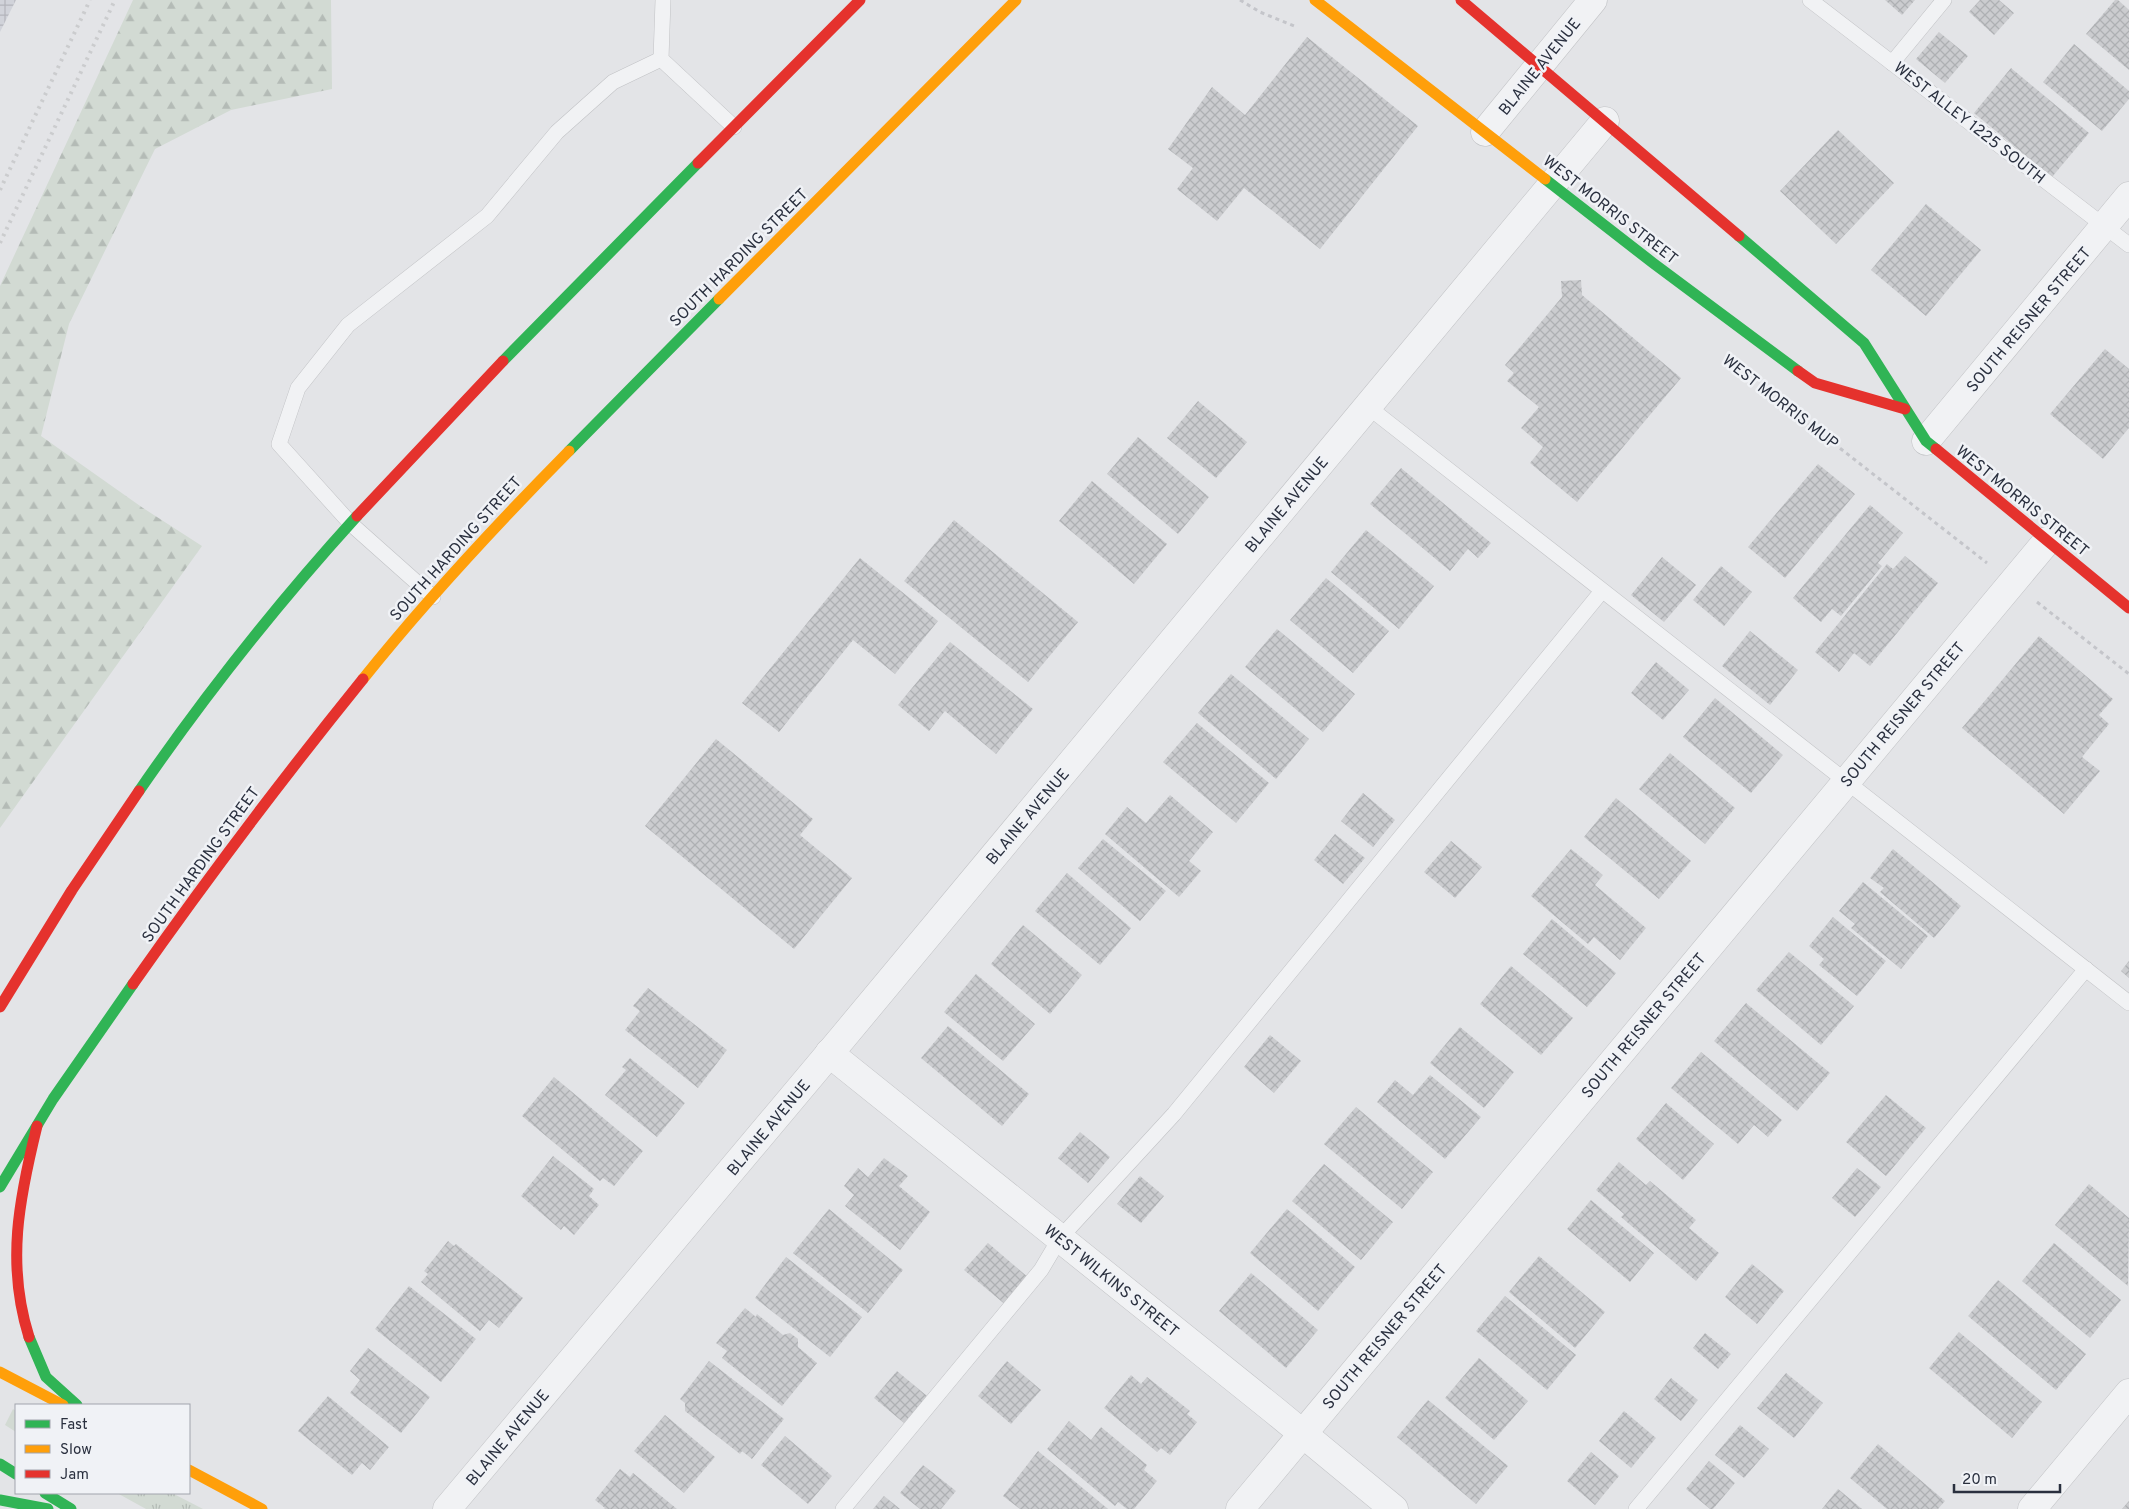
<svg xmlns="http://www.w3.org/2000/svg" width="2129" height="1509" viewBox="0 0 2129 1509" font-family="Overpass,sans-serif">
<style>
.industrial{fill:url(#industrial-grid)}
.grass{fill:url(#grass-tufts)}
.forest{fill:url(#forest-firs)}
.building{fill:url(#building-cross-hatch)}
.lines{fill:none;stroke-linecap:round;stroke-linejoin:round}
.lane-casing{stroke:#c1c2c5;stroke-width:16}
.street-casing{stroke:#c1c2c5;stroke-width:29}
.path{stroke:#c4c5ca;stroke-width:3;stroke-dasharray:4 4;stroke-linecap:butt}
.lane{stroke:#f1f2f4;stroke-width:15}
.street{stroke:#f1f2f4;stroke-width:28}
.fast{stroke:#30b455;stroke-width:11}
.slow{stroke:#ff9f0a;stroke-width:11}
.jam{stroke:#e5322d;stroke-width:11}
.rail{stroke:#cbccce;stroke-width:4;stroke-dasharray:2.5 5;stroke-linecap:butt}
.labels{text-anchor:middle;stroke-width:5;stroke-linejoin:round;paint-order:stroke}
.street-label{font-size:16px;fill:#2a303f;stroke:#f0f2f6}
</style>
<defs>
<pattern id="industrial-grid" width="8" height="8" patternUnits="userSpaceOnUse" patternTransform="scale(1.25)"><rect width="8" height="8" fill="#d1d3da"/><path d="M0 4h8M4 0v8" fill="none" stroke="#b4b5bc"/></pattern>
<pattern id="grass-tufts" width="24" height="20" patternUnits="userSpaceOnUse" patternTransform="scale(1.25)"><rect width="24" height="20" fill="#d2dad3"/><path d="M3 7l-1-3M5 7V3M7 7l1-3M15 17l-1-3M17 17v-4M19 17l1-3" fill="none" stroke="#b4bbb6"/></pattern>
<pattern id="forest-firs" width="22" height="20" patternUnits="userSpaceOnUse" patternTransform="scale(1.25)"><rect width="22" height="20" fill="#d2dad3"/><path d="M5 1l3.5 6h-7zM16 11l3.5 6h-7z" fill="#b4bbb6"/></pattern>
<pattern id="building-cross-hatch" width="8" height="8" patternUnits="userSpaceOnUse" patternTransform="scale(1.25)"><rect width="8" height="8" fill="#cbcccf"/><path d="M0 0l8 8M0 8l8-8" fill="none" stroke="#aeb0b3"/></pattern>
</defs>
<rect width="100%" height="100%" fill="#e3e4e7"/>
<path class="industrial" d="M0,0H16L0,32Z"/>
<g class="grass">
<path d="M13,1409L16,1411V1432L5,1425Z"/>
<path d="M117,1493H172L203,1509H146Z"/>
</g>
<path class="forest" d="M133,0H331L332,89L231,110L155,149L69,324L41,436L143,508L202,546L0,828V286Z"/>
<g class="building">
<path d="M1885,0H1915L1902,15Z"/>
<path d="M1980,0H1999L2014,13L1994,35L1969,12Z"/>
<path d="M2115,0H2118L2129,10V70L2086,34Z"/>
<path d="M1939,32L1968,56L1945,83L1916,59Z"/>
<path d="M1307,37L1418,126L1320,249L1244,188L1217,221L1177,189L1193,168L1168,149L1212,87L1245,115Z"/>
<path d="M2074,44L2129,91V99L2102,131L2043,82Z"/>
<path d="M2011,68L2089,133L2052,177L1974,113Z"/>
<path d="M1838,130L1894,183L1836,244L1780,191Z"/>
<path d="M1926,204L1981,250L1926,316L1871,270Z"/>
<path d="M1581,280L1582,295L1681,378L1577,502L1530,463L1543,447L1521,428L1539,407L1507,381L1514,373L1505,365L1562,297L1561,281Z"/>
<path d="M2105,349L2129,369V428L2103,459L2050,414Z"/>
<path d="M1198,401L1247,442L1216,478L1167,438Z"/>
<path d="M1138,437L1209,497L1178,534L1107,474Z"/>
<path d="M1818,464L1855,494L1785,578L1748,547Z"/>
<path d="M1401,468L1491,543L1478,558L1468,549L1450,571L1370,504Z"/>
<path d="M1092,481L1167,544L1134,584L1059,521Z"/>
<path d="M1870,505L1903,533L1878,563L1882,566L1841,616L1832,609L1821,622L1793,598Z"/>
<path d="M954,520L1078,622L1028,682L904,581Z"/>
<path d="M1366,530L1434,586L1399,629L1331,572Z"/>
<path d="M1905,556L1938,583L1870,666L1854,653L1839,672L1815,652L1887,564L1893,569Z"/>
<path d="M1662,557L1696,585L1664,622L1631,595Z"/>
<path d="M860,558L938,621L895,674L853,640L779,732L742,703Z"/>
<path d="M1721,566L1752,592L1724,626L1693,600Z"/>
<path d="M1326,578L1389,631L1353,673L1290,620Z"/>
<path d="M1277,629L1355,694L1323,732L1245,667Z"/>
<path d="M1750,631L1798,670L1770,705L1722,666Z"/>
<path d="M2039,636L2113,699L2099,715L2109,724L2082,757L2100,771L2064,814L1962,728Z"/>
<path d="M950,642L1033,709L996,754L945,711L929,731L898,705Z"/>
<path d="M1656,662L1689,690L1663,720L1631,693Z"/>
<path d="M1231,674L1309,739L1276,779L1198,713Z"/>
<path d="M1715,698L1783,755L1751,793L1683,737Z"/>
<path d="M1197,723L1269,783L1236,823L1163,762Z"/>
<path d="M716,739L813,819L800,835L852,878L794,949L645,826Z"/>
<path d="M1670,753L1735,808L1705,844L1639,789Z"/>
<path d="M1363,793L1395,820L1373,847L1341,821Z"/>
<path d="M1170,795L1213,832L1189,861L1201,871L1179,897L1105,834L1127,807L1146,823Z"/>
<path d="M1616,798L1691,861L1659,899L1584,837Z"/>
<path d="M1335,834L1365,858L1343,884L1314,860Z"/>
<path d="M1103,839L1166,891L1140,921L1078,868Z"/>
<path d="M1451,841L1482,867L1455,898L1424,872Z"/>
<path d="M1571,849L1603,875L1595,885L1646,928L1620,960L1594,937L1588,944L1531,896Z"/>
<path d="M1893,849L1961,906L1934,938L1880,892L1884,888L1870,878Z"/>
<path d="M1067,873L1131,928L1100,965L1035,911Z"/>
<path d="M1863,882L1928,936L1901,969L1851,928L1855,924L1839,911Z"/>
<path d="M1833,917L1886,961L1857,996L1819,965L1824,959L1809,946Z"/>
<path d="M1552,919L1616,973L1587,1007L1523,954Z"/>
<path d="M1023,925L1082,975L1050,1014L991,964Z"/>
<path d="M1789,952L1854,1006L1821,1045L1756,990Z"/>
<path d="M2129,961V978L2121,971Z"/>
<path d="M1511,966L1573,1018L1541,1055L1480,1004Z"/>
<path d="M976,974L1035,1024L1003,1061L944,1012Z"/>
<path d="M648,988L727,1050L698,1088L625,1030L640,1011L633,1006Z"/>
<path d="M1746,1003L1830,1073L1797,1111L1714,1041Z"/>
<path d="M948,1026L1029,1094L1002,1126L921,1058Z"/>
<path d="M1460,1027L1514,1072L1484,1108L1430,1063Z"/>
<path d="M1270,1035L1301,1061L1274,1093L1244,1067Z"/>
<path d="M1701,1052L1782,1120L1768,1137L1754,1125L1738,1144L1671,1088Z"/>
<path d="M630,1058L685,1103L657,1137L605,1095L626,1070L622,1067Z"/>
<path d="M1430,1075L1481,1117L1445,1159L1377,1102L1395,1080L1413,1095Z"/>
<path d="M554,1077L643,1151L614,1186L603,1178L600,1181L522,1116Z"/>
<path d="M1886,1095L1926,1128L1886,1176L1846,1142Z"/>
<path d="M1666,1103L1714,1144L1683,1180L1636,1139Z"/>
<path d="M1356,1107L1433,1172L1402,1209L1324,1144Z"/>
<path d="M1080,1132L1110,1157L1088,1183L1058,1158Z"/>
<path d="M553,1156L594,1189L589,1196L599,1205L574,1235L564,1226L561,1230L521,1196Z"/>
<path d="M884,1158L908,1176L899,1186L930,1212L900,1250L845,1206L854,1195L844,1186L858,1168L868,1177Z"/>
<path d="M1619,1162L1646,1185L1650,1181L1696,1220L1689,1228L1719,1253L1696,1281L1621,1217L1624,1214L1596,1190Z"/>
<path d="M1324,1164L1393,1222L1361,1260L1292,1201Z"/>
<path d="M1857,1168L1881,1187L1855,1217L1832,1198Z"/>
<path d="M1140,1176L1164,1196L1141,1223L1117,1204Z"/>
<path d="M2089,1184L2129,1218L2128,1286L2055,1225Z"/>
<path d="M1591,1200L1654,1253L1630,1282L1567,1229Z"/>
<path d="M829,1209L903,1270L868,1313L793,1253Z"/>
<path d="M1287,1209L1355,1267L1318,1311L1250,1253Z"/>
<path d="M448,1241L454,1246L456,1244L523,1298L499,1328L489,1320L480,1331L421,1282L428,1274L424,1271Z"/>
<path d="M988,1243L1030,1279L1007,1306L964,1270Z"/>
<path d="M2054,1243L2121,1300L2090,1338L2022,1281Z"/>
<path d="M1539,1256L1605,1312L1575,1348L1509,1292Z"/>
<path d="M786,1257L862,1317L830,1357L755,1298Z"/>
<path d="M1752,1264L1784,1291L1757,1324L1725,1297Z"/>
<path d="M1251,1273L1318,1330L1286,1368L1219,1311Z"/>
<path d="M1998,1280L2086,1354L2056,1390L1968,1316Z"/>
<path d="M409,1286L476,1339L441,1382L375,1329Z"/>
<path d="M1505,1296L1576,1355L1547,1390L1476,1331Z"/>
<path d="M745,1308L756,1317L757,1314L783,1335L790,1333L798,1339V1347L817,1363L782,1406L722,1358L727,1351L716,1343Z"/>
<path d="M1959,1332L2042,1402L2012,1438L1929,1368Z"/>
<path d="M1705,1333L1731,1354L1718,1369L1693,1348Z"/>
<path d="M368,1348L430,1397L401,1433L350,1393L360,1380L350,1371Z"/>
<path d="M1479,1358L1528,1401L1494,1440L1445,1398Z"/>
<path d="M709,1361L784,1419L752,1459L742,1451L740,1454L685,1411V1403L680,1399Z"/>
<path d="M1007,1361L1041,1390L1011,1424L978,1396Z"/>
<path d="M897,1371L927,1396L904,1423L874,1398Z"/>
<path d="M1786,1373L1823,1403L1794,1438L1757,1408Z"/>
<path d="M1131,1375L1141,1384L1147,1377L1190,1411L1187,1414L1197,1422L1170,1455L1161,1448L1157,1452L1104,1408Z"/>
<path d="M1671,1378L1698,1400L1681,1421L1654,1399Z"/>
<path d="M328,1396L389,1447L370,1470L362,1463L352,1475L298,1431Z"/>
<path d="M1428,1400L1508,1466L1476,1504L1397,1437Z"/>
<path d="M1624,1411L1656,1438L1631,1468L1599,1441Z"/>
<path d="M665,1415L715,1457L684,1493L634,1451Z"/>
<path d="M1069,1421L1091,1440L1101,1427L1147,1465L1144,1470L1157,1481L1134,1509H1127L1118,1502L1115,1506L1047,1449Z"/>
<path d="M1740,1425L1769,1449L1744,1478L1715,1455Z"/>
<path d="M785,1436L832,1476L808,1504L761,1465Z"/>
<path d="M1878,1444L1945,1501L1938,1509H1887L1850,1478Z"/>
<path d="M1038,1451L1108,1509H1020L1003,1496Z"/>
<path d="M1591,1452L1619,1476L1595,1505L1567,1481Z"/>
<path d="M1709,1461L1735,1483L1713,1509H1710L1686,1489Z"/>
<path d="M923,1465L956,1491L941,1509H920L900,1493Z"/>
<path d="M620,1469L630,1477L633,1473L677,1509H604L605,1508L595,1500Z"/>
<path d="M1838,1489L1862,1509H1822Z"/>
<path d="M884,1496L900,1509H873Z"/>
<path d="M2129,1501V1509H2122Z"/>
</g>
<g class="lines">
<defs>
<g id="lane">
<path d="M663,0L661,59L734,127"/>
<path d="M1810,0L2129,245"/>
<path d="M1892,63L1944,0"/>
<path d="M1367,406L2129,1003"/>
<path d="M433,597L351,524L279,444L298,388L348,325L487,216L557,132L613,82L661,59"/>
<path d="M843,1509L1041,1270L1060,1238L1174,1114L1602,591"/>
<path d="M1636,1509L2086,969"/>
</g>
<g id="street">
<path d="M1485,132L1593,0"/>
<path d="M1926,441L2129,196"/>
<path d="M829,1053L1274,1410L1394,1509"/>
<path d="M447,1509L844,1036L1605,121"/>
<path d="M1240,1509L2047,541"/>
<path d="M2032,1509L2129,1393"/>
</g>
</defs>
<use href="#lane" class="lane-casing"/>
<use href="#street" class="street-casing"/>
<g class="path">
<path d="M1240,0L1260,12L1294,26"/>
<path d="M1777,399L1987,563"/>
<path d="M2037,602L2129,674"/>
</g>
<use href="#lane" class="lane"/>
<use href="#street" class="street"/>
<g class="fast">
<path d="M1545,179L1653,263L1798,371"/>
<path d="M1739,236L1864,343L1926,441L1936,449"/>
<path d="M503,361L698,163"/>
<path d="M569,451L719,299"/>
<path d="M139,791C205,695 278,603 357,516"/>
<path d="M0,1187L53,1099L133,984"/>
<path d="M29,1337L46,1377L77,1405"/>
<path d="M0,1464L16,1474"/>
<path d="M45,1493L71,1509"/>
<path d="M0,1500L48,1509"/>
</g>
<g class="slow">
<path d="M1315,0L1545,179"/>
<path d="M719,299L1016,0"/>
<path d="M363,679C427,599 497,524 569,451"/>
<path d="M0,1372L63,1405"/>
<path d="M189,1470L262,1509"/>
</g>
<g class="jam">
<path d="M1461,0L1739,236"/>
<path d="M698,163L860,0"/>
<path d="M1798,371L1815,383L1905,409"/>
<path d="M1936,449L2129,608"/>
<path d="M357,516L503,361"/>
<path d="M133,984C206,880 283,778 363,679"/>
<path d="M0,1007L72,890L139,791"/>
<path d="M29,1337C6,1264 19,1199 37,1126"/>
</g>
<g class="rail">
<path d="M0,190L90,0"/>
<path d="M0,243L115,0"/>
</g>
</g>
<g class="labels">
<g class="street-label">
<text transform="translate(1539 66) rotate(-51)" y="6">BLAINE AVENUE</text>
<text transform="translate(1970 122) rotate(38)" y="6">WEST ALLEY 1225 SOUTH</text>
<text transform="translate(1611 209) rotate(38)" y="6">WEST MORRIS STREET</text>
<text transform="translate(738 257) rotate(-45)" y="6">SOUTH HARDING STREET</text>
<text transform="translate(2028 319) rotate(-50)" y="6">SOUTH REISNER STREET</text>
<text transform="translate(1781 401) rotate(38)" y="6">WEST MORRIS MUP</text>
<text transform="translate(2023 500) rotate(39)" y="6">WEST MORRIS STREET</text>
<text transform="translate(1286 504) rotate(-50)" y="6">BLAINE AVENUE</text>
<text transform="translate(455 548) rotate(-48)" y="6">SOUTH HARDING STREET</text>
<text transform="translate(1902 714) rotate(-50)" y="6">SOUTH REISNER STREET</text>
<text transform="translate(1027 816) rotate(-50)" y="6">BLAINE AVENUE</text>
<text transform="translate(200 864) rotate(-54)" y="6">SOUTH HARDING STREET</text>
<text transform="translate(1643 1025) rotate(-50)" y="6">SOUTH REISNER STREET</text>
<text transform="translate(768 1127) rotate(-50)" y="6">BLAINE AVENUE</text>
<text transform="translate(1112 1280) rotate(39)" y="6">WEST WILKINS STREET</text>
<text transform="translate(1384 1336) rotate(-50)" y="6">SOUTH REISNER STREET</text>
<text transform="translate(507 1437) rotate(-50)" y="6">BLAINE AVENUE</text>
</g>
</g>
<rect x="15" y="1404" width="175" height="90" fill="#f0f2f6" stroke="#a1a4ad"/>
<rect x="25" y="1420" width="25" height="8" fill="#30b455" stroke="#a1a4ad"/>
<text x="60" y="1429" font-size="15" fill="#2a303f">Fast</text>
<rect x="25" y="1445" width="25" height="8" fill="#ff9f0a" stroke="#a1a4ad"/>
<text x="60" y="1454" font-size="15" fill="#2a303f">Slow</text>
<rect x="25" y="1470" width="25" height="8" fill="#e5322d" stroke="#a1a4ad"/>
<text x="60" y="1479" font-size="15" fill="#2a303f">Jam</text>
<path d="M1954 1484v8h106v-8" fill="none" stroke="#2a303f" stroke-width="2.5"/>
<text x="1962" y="1484" font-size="15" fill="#2a303f" stroke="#f0f2f6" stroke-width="4" paint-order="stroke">20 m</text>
</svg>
